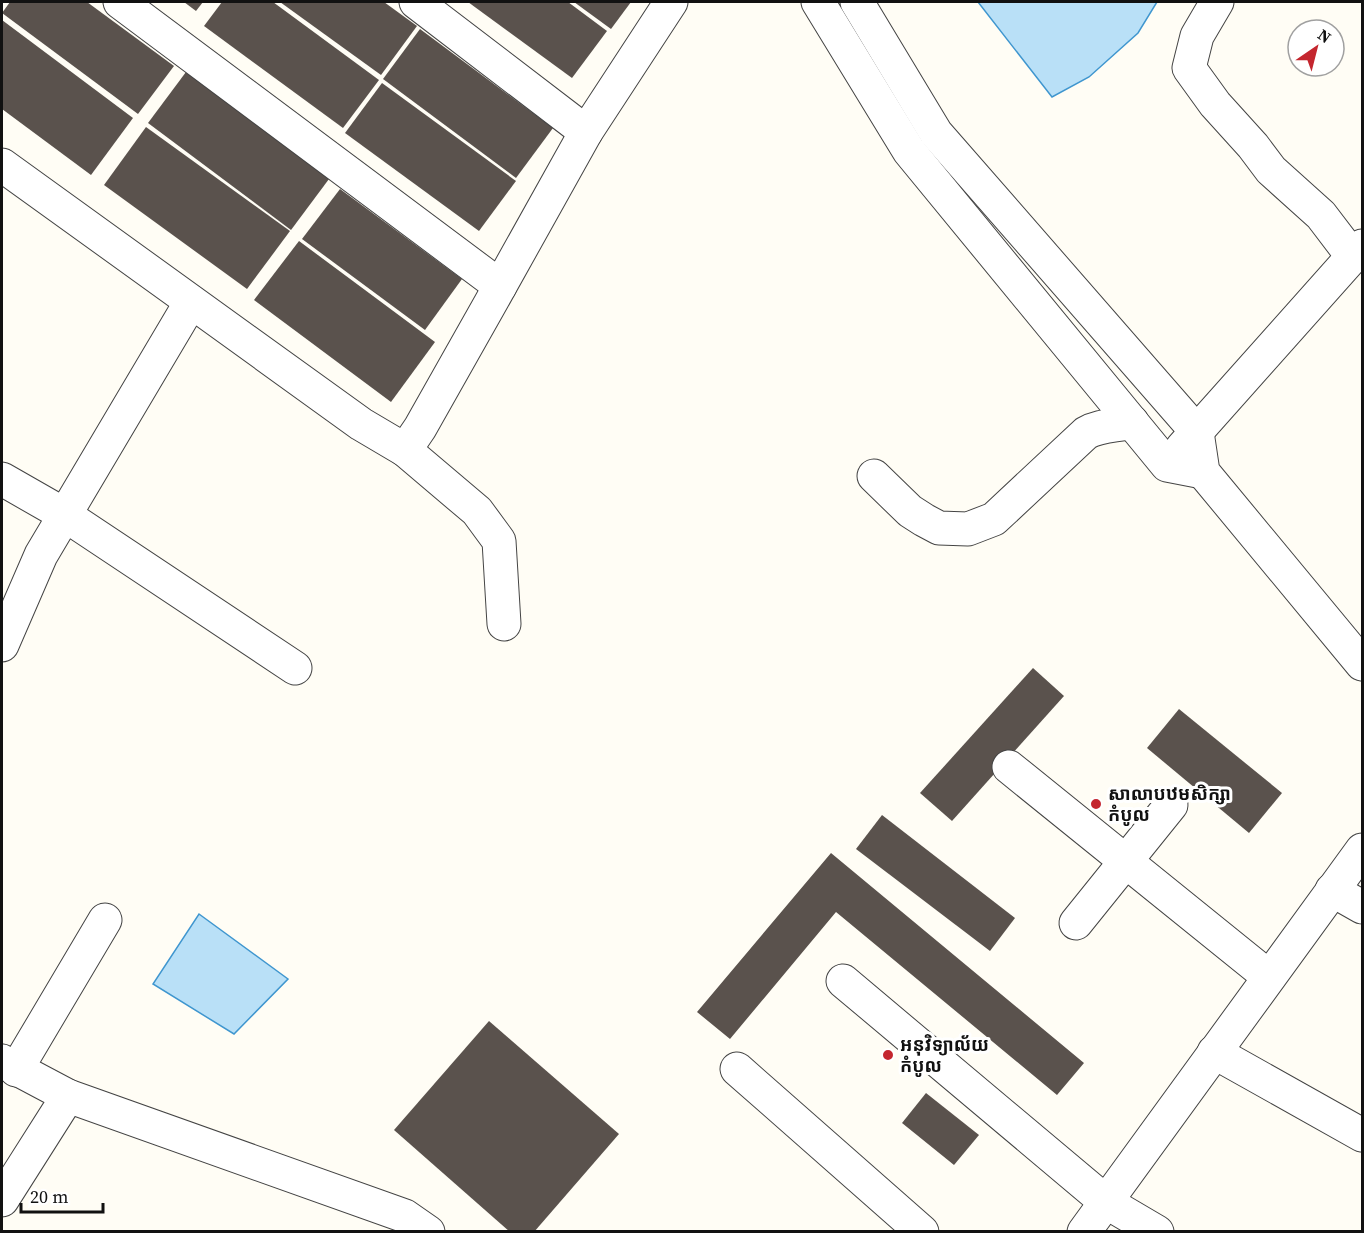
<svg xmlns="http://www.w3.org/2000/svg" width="1364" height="1233" viewBox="0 0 1364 1233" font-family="'Source Serif 4','Noto Sans Khmer',serif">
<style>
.water{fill:#b9e0f7;stroke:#3f96cf;stroke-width:1.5}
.building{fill:#5a524d}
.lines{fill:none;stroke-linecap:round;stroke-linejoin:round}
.minor-casing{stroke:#444;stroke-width:35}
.minor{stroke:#fff;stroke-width:33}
.poi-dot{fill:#c4262e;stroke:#fff;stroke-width:2}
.labels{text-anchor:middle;stroke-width:6;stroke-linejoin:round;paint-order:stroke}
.poi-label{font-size:18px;font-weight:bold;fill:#111;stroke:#fff;text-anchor:start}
</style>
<rect width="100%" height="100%" fill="#fffdf5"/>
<g class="water">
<path d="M978,2H1157L1138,33L1089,77L1052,97Z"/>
<path d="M199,914L288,979L234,1034L153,984Z"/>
</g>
<g class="building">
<path d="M10,2H87L174,66L138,114L2,13Z"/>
<path d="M184,2H203L196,11Z"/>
<path d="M222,2H273L379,80L343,128L204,26Z"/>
<path d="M280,2H384L417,26L381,75Z"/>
<path d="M468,2H568L607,31L572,78Z"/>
<path d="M574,2H631L611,29Z"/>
<path d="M2,20L133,118L91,175L2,109Z"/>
<path d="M420,29L553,128L516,178L383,79Z"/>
<path d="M186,72L329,179L291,230L148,123Z"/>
<path d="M382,83L516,181L479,231L345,133Z"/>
<path d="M146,127L290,231L247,289L104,185Z"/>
<path d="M340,189L462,279L425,330L302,239Z"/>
<path d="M299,241L435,342L391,402L254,300Z"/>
<path d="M1033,668L1064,696L952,821L920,793Z"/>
<path d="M1179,709L1282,793L1249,833L1147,748Z"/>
<path d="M882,815L1015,918L990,951L856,849Z"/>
<path d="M831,853L1084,1063L1057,1095L836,912L730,1039L697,1012Z"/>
<path d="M489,1021L619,1134L534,1232H510L394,1130Z"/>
<path d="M926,1093L979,1135L954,1165L902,1123Z"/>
</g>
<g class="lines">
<defs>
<g id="minor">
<path d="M120,2L500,286"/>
<path d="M416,2L586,132"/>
<path d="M818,2L909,151L1167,465L1203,472"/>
<path d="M857,2L936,133L1197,432L1203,472L1362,664"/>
<path d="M1217,2L1197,36L1189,68L1215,104L1253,146L1271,170L1321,215L1353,257"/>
<path d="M2,165L361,424L405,450L420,428L490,304L586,132L671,2"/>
<path d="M1182,448L1362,246"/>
<path d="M405,450L477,511L499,541L504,624"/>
<path d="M874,476L910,511L924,520L939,528L968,529L994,519L1086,433C1100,425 1116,426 1132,422"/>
<path d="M2,479L65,515L295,668"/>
<path d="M2,645L41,555L191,302"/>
<path d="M1009,767L1269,977"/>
<path d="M1332,890L1362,907"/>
<path d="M1076,923L1171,805"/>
<path d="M843,981L1106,1202L1157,1232"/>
<path d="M1214,1052L1362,1135"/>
<path d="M2,1061L68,1096L405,1216L428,1232"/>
<path d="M737,1069L922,1232"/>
<path d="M16,1070L105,920"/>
<path d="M2,1200L68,1096"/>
<path d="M1084,1232L1362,850"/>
</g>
</defs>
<use href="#minor" class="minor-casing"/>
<use href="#minor" class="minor"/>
</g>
<g class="poi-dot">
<circle cx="1096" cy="804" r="6"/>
<circle cx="888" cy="1055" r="6"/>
</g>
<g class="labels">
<g class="poi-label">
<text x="1108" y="800">សាលាបឋមសិក្សា<tspan x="1108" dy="21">កំបូល</tspan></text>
<text x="900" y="1051">អនុវិទ្យាល័យ<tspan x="900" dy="21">កំបូល</tspan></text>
</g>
</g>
<rect width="1364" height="1233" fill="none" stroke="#111111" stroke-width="6"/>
<g transform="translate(1316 48) rotate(35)"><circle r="28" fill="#ffffff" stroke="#a0a0a0" stroke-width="1.5"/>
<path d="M0-4.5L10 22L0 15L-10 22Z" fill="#c4262e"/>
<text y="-9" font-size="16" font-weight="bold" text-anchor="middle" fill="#111111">N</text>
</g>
<path d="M21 1203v9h82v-9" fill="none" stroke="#111111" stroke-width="3"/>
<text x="30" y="1203" font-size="18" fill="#111111" stroke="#ffffff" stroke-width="4.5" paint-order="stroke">20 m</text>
</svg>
